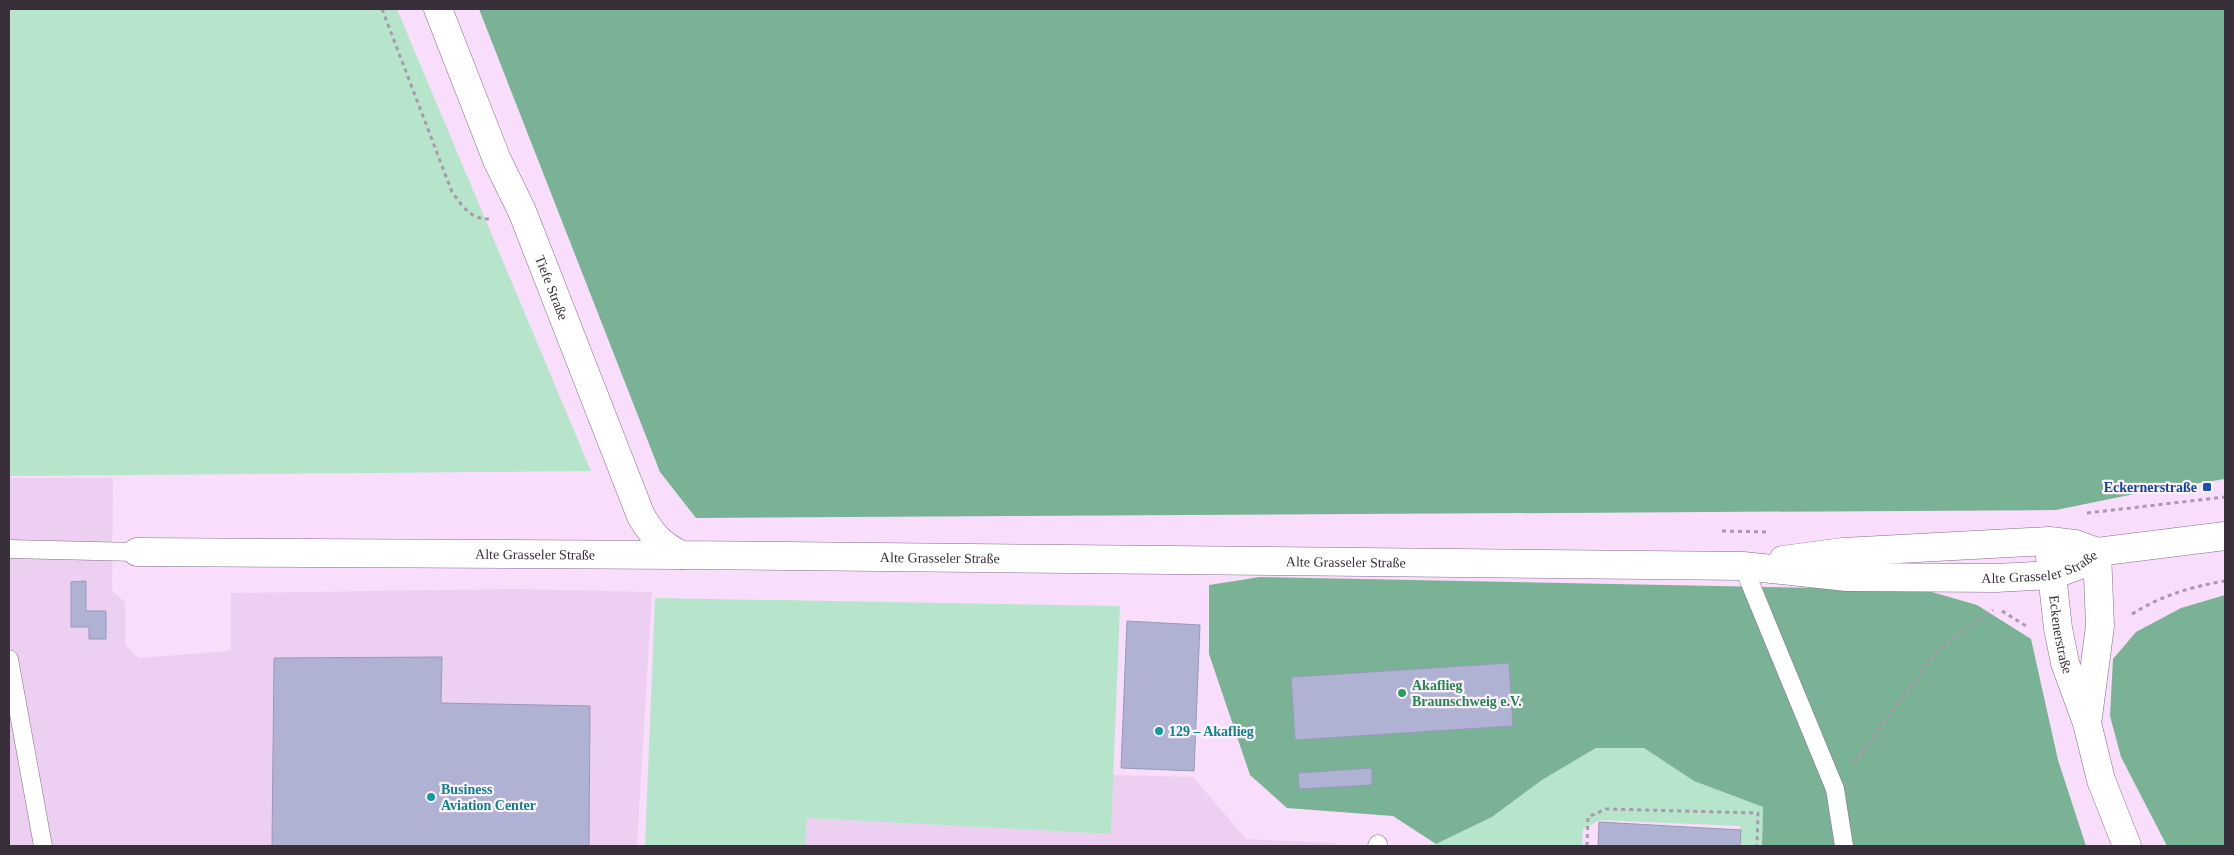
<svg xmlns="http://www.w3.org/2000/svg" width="2234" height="855" viewBox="0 0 2234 855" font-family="'Times New Roman',serif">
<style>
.built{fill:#edd0f1}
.green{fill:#b7e5cc}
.forest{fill:#7ab295}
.building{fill:#b0b2d3;stroke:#9799b9}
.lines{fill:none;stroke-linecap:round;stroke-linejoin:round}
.lane-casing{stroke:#836d86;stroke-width:19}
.street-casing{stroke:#836d86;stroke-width:29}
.secondary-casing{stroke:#836d86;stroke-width:29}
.path{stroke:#ab98ae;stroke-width:3;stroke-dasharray:4 4;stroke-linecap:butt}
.lane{stroke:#fff;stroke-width:18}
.street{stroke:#fff;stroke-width:28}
.secondary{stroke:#fff;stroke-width:28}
.transit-dot{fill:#1a4fb4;stroke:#fcf2fd;stroke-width:2}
.leisure-dot{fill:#2e9e5b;stroke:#fcf2fd;stroke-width:2}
.culture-dot{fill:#0f9aa8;stroke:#fcf2fd;stroke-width:2}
.labels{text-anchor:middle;stroke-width:4.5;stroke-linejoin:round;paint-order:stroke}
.street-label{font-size:14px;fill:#392f3a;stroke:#fcf2fd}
.transit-label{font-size:14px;font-weight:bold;fill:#164399;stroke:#fcf2fd;text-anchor:end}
.leisure-label{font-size:14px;font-weight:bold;fill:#27864d;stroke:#fcf2fd;text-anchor:start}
.culture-label{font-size:14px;font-weight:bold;fill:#0d838f;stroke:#fcf2fd;text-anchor:start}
</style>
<rect width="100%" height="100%" fill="#f8defb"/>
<g class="built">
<path d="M9,478H113L112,591L125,602V645L139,658L231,651V593L515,589L652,592L637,846H9Z"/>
<path d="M1113,775L1193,777L1246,839L1337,843V846H805L807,818L1111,834Z"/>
</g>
<g class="green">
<path d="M9,9H397L591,471L9,476Z"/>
<path d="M655,598L1120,606L1111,834L807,818L805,846H645Z"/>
<path d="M1596,748H1644L1694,781L1763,807L1762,846H1740V826L1600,820L1583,829L1582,846H1411L1436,844L1492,817L1542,780Z"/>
</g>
<g class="forest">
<path d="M479,9H2225V479L2144,492L2056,510L696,518L660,472Z"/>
<path d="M1260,577L1925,590L1977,605L2031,639L2058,760L2086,846H1762L1763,807L1694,781L1644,748H1596L1542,780L1492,817L1436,844L1393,816L1287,808L1250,775L1209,654V585Z"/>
<path d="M2225,595V846H2167L2121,757L2110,716L2113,659L2136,632L2181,608Z"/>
</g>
<g class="building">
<path d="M86,581V611H106V639H89V627H71V582Z"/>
<path d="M1127,621L1200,625L1194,771L1121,768Z"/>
<path d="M442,657L441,703L590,706L589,846H272L274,658Z"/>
<path d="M1509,663L1513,726L1295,740L1291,677Z"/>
<path d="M1372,768V785L1299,789L1298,773Z"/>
<path d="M1599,822L1741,830L1740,846H1598Z"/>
</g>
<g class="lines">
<defs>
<g id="lane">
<path d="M9,549L137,552"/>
<path d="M1743,566L1835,789L1844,846"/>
<path d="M9,659L43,846"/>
<path d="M1377,846L1378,844"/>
</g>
<g id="street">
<path id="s1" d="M137,552L681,555"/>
</g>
<g id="secondary">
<path id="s2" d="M438,9L497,160L522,211L641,516C653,536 660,544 681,555L1743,566L1847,577L1996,578L2052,575L2077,566L2097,552"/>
<path id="s3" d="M2050,557L2058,628L2065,663L2087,723L2101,780L2127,846"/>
<path d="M1783,560L1843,552L2049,541L2075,544L2097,552L2225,536"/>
<path d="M2088,717L2100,626L2097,552"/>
</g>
</defs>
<use href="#lane" class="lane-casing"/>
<use href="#street" class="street-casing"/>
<use href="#secondary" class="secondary-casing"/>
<g class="path">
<path d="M382,9L452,192C463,207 471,220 491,219"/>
<path d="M2087,513L2225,497"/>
<path d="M1722,531L1769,532"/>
<path d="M2002,611L2026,626"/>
<path d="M2132,614C2163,595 2190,587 2225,581"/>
<path d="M1854,763L1939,649L1993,610"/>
<path d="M1587,846L1588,817L1606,809L1758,813L1757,846"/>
</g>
<use href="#lane" class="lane"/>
<use href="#street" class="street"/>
<use href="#secondary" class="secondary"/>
</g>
<rect class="transit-dot" x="2202" y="482" width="10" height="10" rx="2.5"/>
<circle class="leisure-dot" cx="1402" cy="693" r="5"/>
<g class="culture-dot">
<circle cx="1159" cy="731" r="5"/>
<circle cx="431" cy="797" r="5"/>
</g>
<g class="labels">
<g class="street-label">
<text dy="5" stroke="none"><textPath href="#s2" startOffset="301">Tiefe Straße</textPath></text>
<text dy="5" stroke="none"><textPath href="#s1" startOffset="398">Alte Grasseler Straße</textPath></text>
<text dy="5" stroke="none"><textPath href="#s2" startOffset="862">Alte Grasseler Straße</textPath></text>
<text dy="5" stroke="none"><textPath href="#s2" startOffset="1268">Alte Grasseler Straße</textPath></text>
<text dy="5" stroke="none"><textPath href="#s2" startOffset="1964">Alte Grasseler Straße</textPath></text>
<text dy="5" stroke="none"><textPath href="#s3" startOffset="78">Eckenerstraße</textPath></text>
</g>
<g class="transit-label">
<text x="2197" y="492">Eckernerstraße</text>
</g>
<g class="leisure-label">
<text x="1412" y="690">Akaflieg<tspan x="1412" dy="16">Braunschweig e.V.</tspan></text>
</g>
<g class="culture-label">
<text x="1169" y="736">129 – Akaflieg</text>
<text x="441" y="794">Business<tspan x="441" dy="16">Aviation Center</tspan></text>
</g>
</g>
<rect width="2234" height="855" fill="none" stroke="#392f3a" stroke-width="20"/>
</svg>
